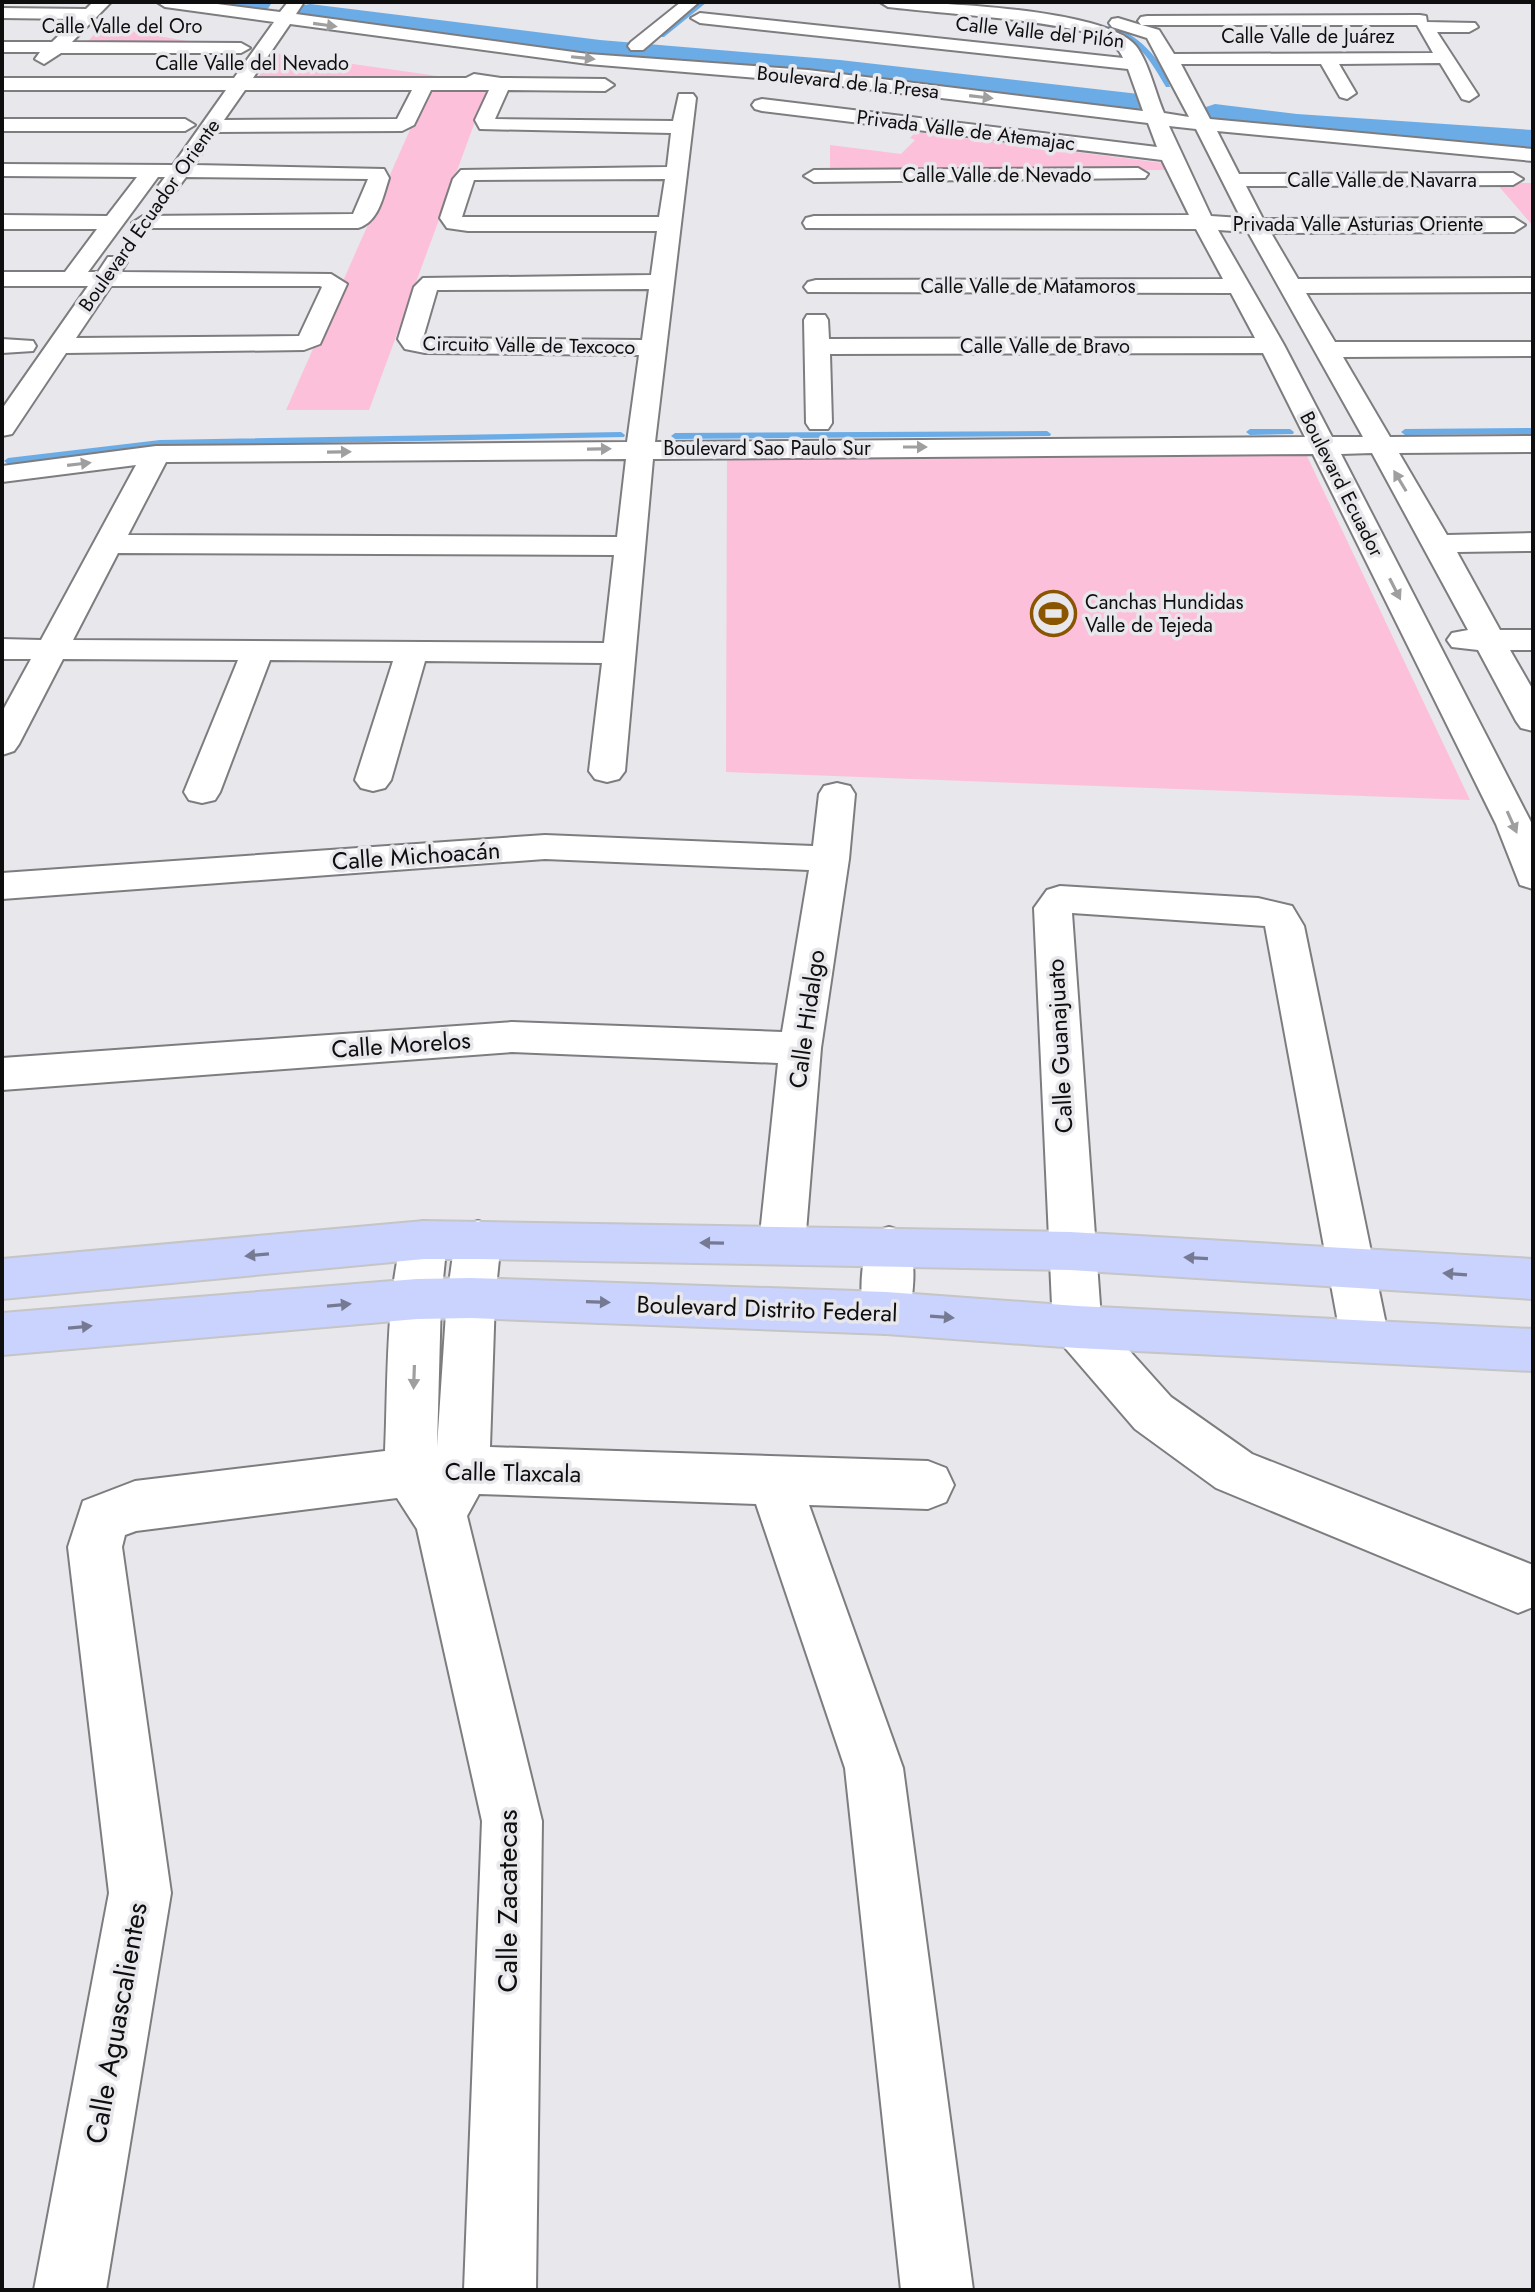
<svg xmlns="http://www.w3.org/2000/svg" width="1535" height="2292" viewBox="0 0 1535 2292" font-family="Jost,sans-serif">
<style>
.green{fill:#fcc0da}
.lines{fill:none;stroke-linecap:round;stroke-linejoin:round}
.stream{fill:#6bace7;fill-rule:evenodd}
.river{fill:#6bace7;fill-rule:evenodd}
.minor-casing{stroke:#7d7c7f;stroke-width:4}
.major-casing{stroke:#c5c5c5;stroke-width:4}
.minor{fill:#fff;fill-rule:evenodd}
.major{fill:#c9d3fe;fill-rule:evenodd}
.oneway{fill:#9f9f9f}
.oneway2{fill:#757a92}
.labels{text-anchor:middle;stroke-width:7;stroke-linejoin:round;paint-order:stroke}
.far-street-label{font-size:20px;fill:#0e0e0f;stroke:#e8e7eb}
.far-poi-label{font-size:20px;fill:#0e0e0f;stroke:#e8e7eb;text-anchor:start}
.street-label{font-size:24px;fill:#0e0e0f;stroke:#e8e7eb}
.near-street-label{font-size:28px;fill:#0e0e0f;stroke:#e8e7eb}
</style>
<rect width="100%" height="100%" fill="#e8e7eb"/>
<g class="green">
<path d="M101,26L204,44H86Z"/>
<path d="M275,53L466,80H256Z"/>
<path d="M428,89H487L369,410H286Z"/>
<path d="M916,132L1163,163L1167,170L830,171V145L901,154L915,140L910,138Z"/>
<path d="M1496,183H1533V226Z"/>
<path d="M1306,454L1470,800L726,772L727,456Z"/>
</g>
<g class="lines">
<g class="stream">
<path d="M701,2H707L664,37H660V35Z"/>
<path d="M1108,26C1137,31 1163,61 1170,87H1166C1149,58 1140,43 1108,28Z"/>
<path d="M1124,97L1126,100L1110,103L1107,101Z"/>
<path d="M1533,428V434L1405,435L1401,432L1405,429Z"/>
<path d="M1290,429L1294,432L1293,434L1250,435L1246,432L1250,429Z"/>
<path d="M1047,431L1051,434L1050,436L675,439L671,436L675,433Z"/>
<path d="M621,432L625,435L624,437L160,446L8,464L4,461L8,458L160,440Z"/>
</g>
<g class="river">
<path d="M225,2H270L271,4L267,10L256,13L229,8Z"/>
<path d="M310,4L600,40L840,60L1139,94L1151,97L1156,104L1151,111L1139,114L840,80L600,60L299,20L295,13L299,6Z"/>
<path d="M1215,104L1297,114L1533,130V152L1297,136L1203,122L1197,115L1203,108Z"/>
</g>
<defs>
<g id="minor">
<path d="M93,2H111L72,42L241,43L250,48L241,53H61L44,64L35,59L40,52H2V42H52L76,19L2,18V8L86,9Z"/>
<path d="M157,2H202L280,12L288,2H304L296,14L588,54L808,70L1143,111L1128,69L700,23L691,18L700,13L1123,58C1117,41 1089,32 1072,29C1012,17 949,14 888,7L880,2C930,2 1105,8 1136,46C1149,63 1155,92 1164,113L1189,117L1147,38L1112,27L1109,23L1112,19L1118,18L1141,25L1138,21L1141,17L1147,16L1420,15L1426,16L1427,22L1475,23L1478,27L1469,32H1437L1478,95L1469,101L1462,99L1440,63L1339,64L1356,93L1347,99L1340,97L1321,64H1181L1210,119L1533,149V161L1217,131L1239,174L1513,173L1523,179L1513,185L1246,186L1263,219L1514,218L1525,225L1514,232L1271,233L1298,279L1533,278V292L1306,293L1335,342H1533V356L1343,357L1390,437L1533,436V452L1399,453L1447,535L1533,533V551L1457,552L1500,630H1533V650H1510L1533,690V731L1521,728L1516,721L1478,650L1452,647L1447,640L1452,633L1468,630L1372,453L1341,454L1532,824L1533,889L1520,885L1496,824L1313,454L653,459L625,771L619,779L607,782L595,779L589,771L602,663L425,661L391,780L385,788L373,791L361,788L355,780L393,661L270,660L220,792L215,800L202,803L189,800L184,792L238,660L63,659L19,744L14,751L2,755V712L31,659H2V639L41,640L136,465L2,482V466L156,446L627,442L639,355L425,353L405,349L398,339L414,287L423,278L651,275L657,231H468L447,228L440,218L453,179L461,170L667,167L671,133L480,129L475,120L489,90H431L414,125L402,131L216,132L194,165L384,169L389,178C383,196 379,222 358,228H135L132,223L143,216L353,214L368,179L186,177L174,193L167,195L156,189L165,177H158L88,272H98L108,257H124L127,262L121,272L331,274L347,284L320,344L304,350L66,353L12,434L2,436V409L88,286H2V272H65L97,229H2V215L107,216L137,177L2,176V164L173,165L226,90H2V78H234L274,22L165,7ZM290,24L588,64L808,82L1148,123L1157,147L762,99L755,101L752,105L755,109L762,111L1162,160L1189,215L814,216L806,218L803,223L806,228L1196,229L1223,279L816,280L808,282L804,287L808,292L1231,293L1255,338L829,339L828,320L825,315H807L804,320L806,423L810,429H828L832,423L830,354L1263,353L1305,437L655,442L696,98L693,94H679L673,121L495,119L508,90L605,91L614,85L605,79L501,78L474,74L466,78H253ZM1142,25H1417L1433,53L1174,54L1159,30ZM245,90H412L397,119L224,120ZM1169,126L1196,129L1241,218L1211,216ZM665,179L659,217H462L474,180ZM1218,230L1248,232L1363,437H1332L1284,345ZM111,286H320L322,287L299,336L76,338ZM649,289L642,340L423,338L437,290ZM626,459L617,537L128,535L166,462ZM118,553L614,555L604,643L73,640Z"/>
<path d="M681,2H699L643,50H631L628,46L631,42Z"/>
<path d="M2,119H185L195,125L185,131H2Z"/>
<path d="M1138,168L1148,174L1145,178L814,182L804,176L814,170Z"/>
<path d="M2,339L33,341L36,346L33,351L2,353Z"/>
<path d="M837,783L850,786L855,794L849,859L821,1048L805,1244L798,1258L782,1263L766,1258L759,1244L778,1063L512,1052L2,1090V1058L512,1022L782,1032L809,870L545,859L2,899V873L545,835L813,846L819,794L824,786Z"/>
<path d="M1060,886L1258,898L1292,906L1304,926L1389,1339L1382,1354L1365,1360L1348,1354L1341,1339L1265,926L1072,913L1101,1319L1171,1397L1252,1454L1533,1565V1607L1518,1613L1216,1488L1135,1429L1060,1342L1053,1327L1034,908L1047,890Z"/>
<path d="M424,1221L440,1226L447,1240L441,1299L437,1447L447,1298L455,1240L462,1226L478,1221L494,1226L501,1240L495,1298L490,1447L928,1461L946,1468L954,1485L946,1502L928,1509L809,1505L903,1768L973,2290H901L845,1768L756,1504L479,1494L467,1516L542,1821L536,2290H464L482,1821L417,1529L397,1498L136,1531L125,1535L122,1547L171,1893L106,2290H34L109,1893L68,1547L83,1501L135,1481L385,1451C388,1396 385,1272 408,1226Z"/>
<path d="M889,1227L905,1232C918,1257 915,1303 903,1328L886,1334L869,1328C857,1303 860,1257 873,1232Z"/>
</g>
<g id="major">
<path d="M424,1221L1070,1232L1533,1259V1299L1070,1270L478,1259H424L2,1299V1259Z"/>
<path d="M471,1278L886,1292L1077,1306L1533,1329V1371L1077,1348L886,1334L471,1318L417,1319L2,1355V1313L417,1279Z"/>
</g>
</defs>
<use href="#minor" class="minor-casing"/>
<use href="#major" class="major-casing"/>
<use href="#minor" class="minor"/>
<use href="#major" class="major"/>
</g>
<defs><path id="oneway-solid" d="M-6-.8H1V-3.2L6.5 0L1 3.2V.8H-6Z" transform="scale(2)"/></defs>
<g class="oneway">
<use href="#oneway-solid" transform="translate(325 25) rotate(8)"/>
<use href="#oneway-solid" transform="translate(583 58) rotate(6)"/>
<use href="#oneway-solid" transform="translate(981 97) rotate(7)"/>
<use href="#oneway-solid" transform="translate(915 447)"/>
<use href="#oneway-solid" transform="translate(599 449) rotate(-1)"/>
<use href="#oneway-solid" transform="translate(339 452) rotate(-1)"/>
<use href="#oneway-solid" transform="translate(79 464) rotate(-7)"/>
<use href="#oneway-solid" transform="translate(1400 481) rotate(-121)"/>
<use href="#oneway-solid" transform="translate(1395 589) rotate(63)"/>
<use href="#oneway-solid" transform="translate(1512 822) rotate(66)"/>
<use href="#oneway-solid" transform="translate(414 1377) rotate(92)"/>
</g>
<g class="oneway2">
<use href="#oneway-solid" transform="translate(712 1243) rotate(-179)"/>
<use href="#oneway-solid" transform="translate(257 1255) rotate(175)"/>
<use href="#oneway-solid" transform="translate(1196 1258) rotate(-177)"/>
<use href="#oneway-solid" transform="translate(1455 1274) rotate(-176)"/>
<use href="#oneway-solid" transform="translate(598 1302) rotate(2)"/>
<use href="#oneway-solid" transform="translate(339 1305) rotate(-5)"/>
<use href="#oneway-solid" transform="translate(942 1317) rotate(4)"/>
<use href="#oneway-solid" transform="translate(80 1327) rotate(-5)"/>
</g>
<defs>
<symbol id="stadium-ring" viewBox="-11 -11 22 22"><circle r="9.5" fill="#e8e7eb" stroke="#895501" stroke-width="1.5"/><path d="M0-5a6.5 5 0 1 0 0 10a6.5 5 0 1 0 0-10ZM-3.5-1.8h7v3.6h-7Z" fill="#895501"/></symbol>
</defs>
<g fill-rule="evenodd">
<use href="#stadium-ring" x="1028" y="588" width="51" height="51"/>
</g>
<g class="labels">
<g class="far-street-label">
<text x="122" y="33">Calle Valle del Oro</text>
<text transform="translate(1040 32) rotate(6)" y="7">Calle Valle del Pilón</text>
<text x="1308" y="43">Calle Valle de Juárez</text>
<text x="252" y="70">Calle Valle del Nevado</text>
<text transform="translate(848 82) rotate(6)" y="7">Boulevard de la Presa</text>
<text transform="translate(966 130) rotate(7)" y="7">Privada Valle de Atemajac</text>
<text x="997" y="182">Calle Valle de Nevado</text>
<text x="1382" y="187">Calle Valle de Navarra</text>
<text transform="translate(149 215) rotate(-55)" y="7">Boulevard Ecuador Oriente</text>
<text x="1358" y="231">Privada Valle Asturias Oriente</text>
<text x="1028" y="293">Calle Valle de Matamoros</text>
<text transform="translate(529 345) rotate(1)" y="7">Circuito Valle de Texcoco</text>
<text x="1045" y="353">Calle Valle de Bravo</text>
<text x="767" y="455">Boulevard Sao Paulo Sur</text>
<text transform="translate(1342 484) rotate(63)" y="7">Boulevard Ecuador</text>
</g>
<g class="far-poi-label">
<text x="1085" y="609">Canchas Hundidas<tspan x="1085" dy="23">Valle de Tejeda</tspan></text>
</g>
<g class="street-label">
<text transform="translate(416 856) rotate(-4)" y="8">Calle Michoacán</text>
<text transform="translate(807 1019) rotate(-82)" y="8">Calle Hidalgo</text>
<text transform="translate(401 1045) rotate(-4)" y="8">Calle Morelos</text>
<text transform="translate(1060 1046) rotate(-93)" y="8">Calle Guanajuato</text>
<text transform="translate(767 1309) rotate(2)" y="8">Boulevard Distrito Federal</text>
<text transform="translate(513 1473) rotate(1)" y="8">Calle Tlaxcala</text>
</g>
<g class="near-street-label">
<text transform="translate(507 1901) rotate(-90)" y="10">Calle Zacatecas</text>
<text transform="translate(116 2023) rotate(-80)" y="10">Calle Aguascalientes</text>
</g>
</g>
<rect width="1535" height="2292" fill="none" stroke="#0e0e0f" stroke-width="8"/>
</svg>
